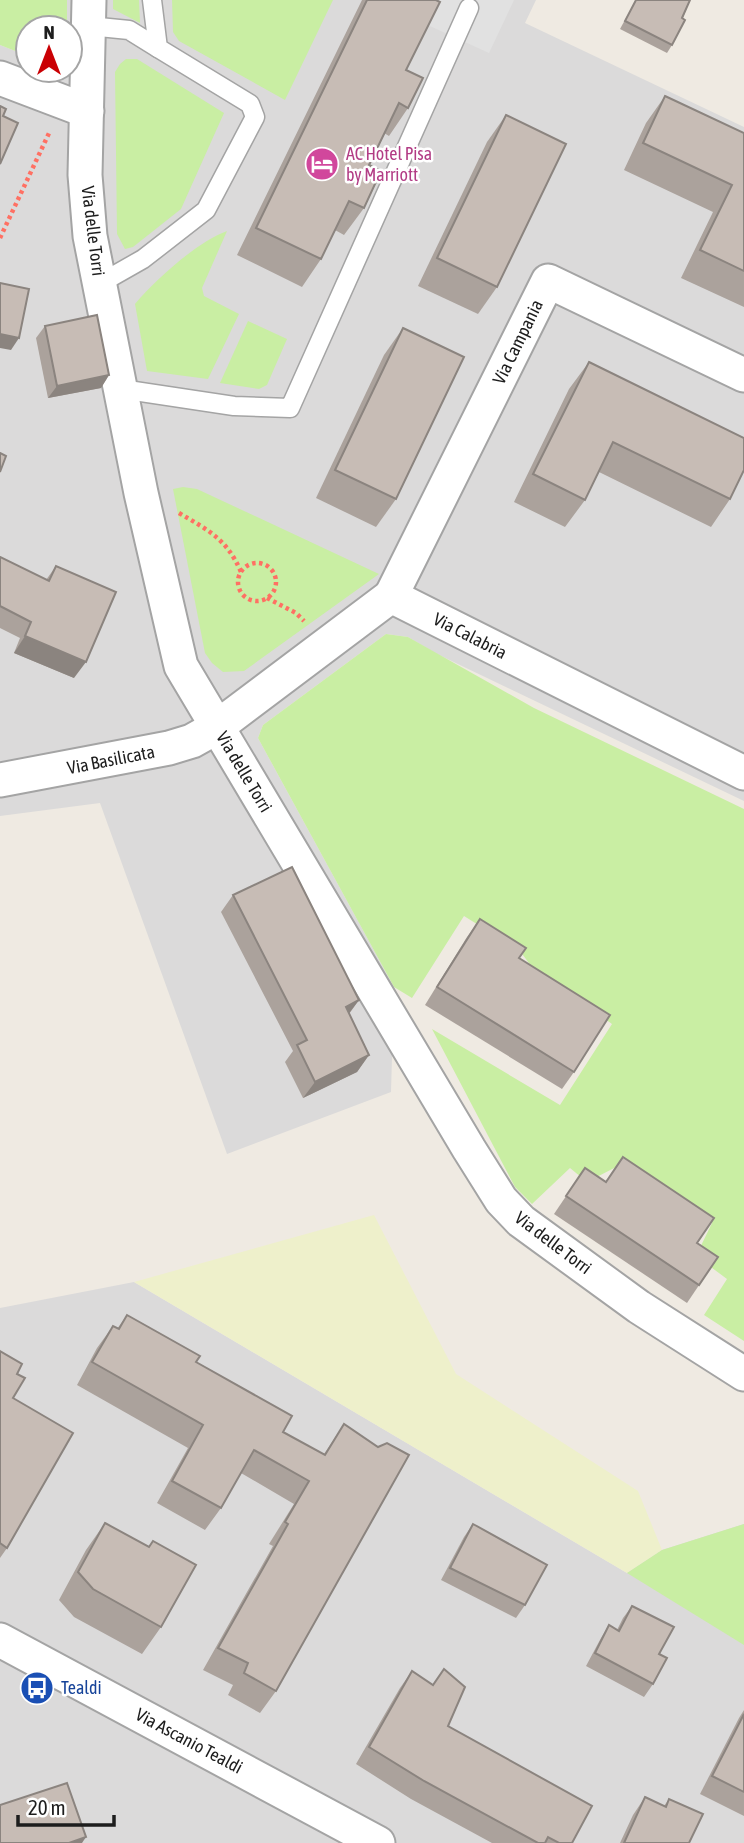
<svg xmlns="http://www.w3.org/2000/svg" width="744" height="1843" viewBox="0 0 744 1843" font-family="'Asap Condensed',sans-serif">
<style>
.residential{fill:#dbdada}
.farmland{fill:#eef0cb}
.grass{fill:#c9eea3}
.parking{fill:#e1e1e1}
.lines{fill:none;stroke-linecap:round;stroke-linejoin:round}
.lane-casing{stroke:#a4a4a4;stroke-width:21}
.street-casing{stroke:#a4a4a4;stroke-width:37}
.path{stroke:#ff7063;stroke-width:4.5;stroke-dasharray:3.5 3.5;stroke-linecap:butt}
.lane{stroke:#fff;stroke-width:18}
.street{stroke:#fff;stroke-width:33}
.wall{fill:#aba29c}
.shaded-wall{fill:#8b847f}
.building{fill:#c7bcb5;stroke:#8b847f;stroke-width:2}
.labels{text-anchor:middle;stroke-width:5;stroke-linejoin:round;paint-order:stroke}
.hotel-label{font-size:18px;fill:#b23c85;stroke:#fff;text-anchor:start}
.street-label{font-size:18px;fill:#1d1d1d;stroke:#fff}
.transit-label{font-size:18px;fill:#164399;stroke:#fff;text-anchor:start}
</style>
<rect width="100%" height="100%" fill="#efeae2"/>
<g class="residential">
<path d="M67,0H536L525,23L744,127V801L437,654L408,637L386,634L263,725L258,738L394,987L391,1092L227,1154L100,803L0,816V45L28,56V70H70V28H67Z"/>
<path d="M134,1282L627,1573L662,1550L744,1524V1843H0V1308Z"/>
</g>
<path class="farmland" d="M374,1215L456,1374L638,1491L662,1550L627,1573L134,1282Z"/>
<g class="grass">
<path d="M0,0H67V28H28V56L0,45Z"/>
<path d="M113,0H139L140,23L113,9Z"/>
<path d="M172,0H333L285,100L179,41L173,32Z"/>
<path d="M126,59H137L224,113L181,209L133,247L125,249L117,234L115,72L120,64Z"/>
<path d="M227,231L202,288L204,296L239,314L208,379L147,371L135,304C155,280 197,242 227,231Z"/>
<path d="M248,321L287,339L267,385L259,389L220,383Z"/>
<path d="M183,487L197,489L379,574L244,671L223,672L212,663L205,653L173,489Z"/>
<path d="M386,634L408,637L534,708L744,809V1341L704,1315L727,1279L696,1256L712,1223L620,1165L587,1182L570,1168L532,1204L515,1187L432,1029L560,1105L612,1024L531,966L520,951L464,916L412,998L394,987L258,738L263,725Z"/>
<path d="M744,1524V1645L627,1573L662,1550Z"/>
</g>
<path class="parking" d="M373,0H514L489,53Z"/>
<g class="lines">
<defs>
<g id="lane">
<path d="M89,26L129,30L158,48"/>
<path d="M99,284L143,259L206,210L255,117L250,104L158,48L152,0"/>
<path d="M121,389L234,406L290,408L469,8"/>
</g>
<g id="street">
<path d="M89,0L85,175L90,236L141,493L181,666L469,1149L501,1200L521,1221L639,1307L744,1374"/>
<path d="M0,78L87,111"/>
<path d="M391,596L548,281L744,375"/>
<path d="M0,780L169,748L192,741L217,727L391,596L744,773"/>
<path d="M0,1640L378,1843"/>
</g>
</defs>
<use href="#lane" class="lane-casing"/>
<use href="#street" class="street-casing"/>
<g class="path">
<path d="M0,238L50,131"/>
<path d="M179,513C208,530 227,539 241,572"/>
<circle cx="257" cy="582" r="19"/>
<path d="M267,598L296,613L304,621"/>
</g>
<use href="#lane" class="lane"/>
<use href="#street" class="street"/>
</g>
<g class="wall">
<path d="M362,0H436L406,70L408,108L389,136L384,133L369,165L364,208L344,235L335,230L321,259L302,287L237,255Z"/>
<path d="M636,0H690L672,45L667,53L620,29Z"/>
<path d="M665,96L744,133V307L681,278L713,212L624,170L646,123Z"/>
<path d="M506,115L497,287L478,314L418,286L487,142Z"/>
<path d="M45,326L109,375L101,388L48,398L36,338Z"/>
<path d="M403,328L396,499L376,527L316,498L384,355Z"/>
<path d="M589,362L730,499L711,527L599,472L585,500L565,527L514,502L569,389Z"/>
<path d="M0,557L46,580L56,566L74,678L14,653L20,638L0,628Z"/>
<path d="M233,895L359,1000L349,1014L369,1055L357,1072L303,1098L285,1062L293,1051L221,912Z"/>
<path d="M480,919L519,958L574,1072L562,1089L425,1005L467,937Z"/>
<path d="M585,1168L718,1257L687,1303L554,1214Z"/>
<path d="M127,1315L196,1362L283,1432L324,1454L344,1424L276,1691L260,1713L228,1695L233,1685L203,1670L273,1546L269,1544L294,1504L241,1473L221,1508L205,1530L157,1503L188,1448L77,1385L97,1348L113,1326L117,1329Z"/>
<path d="M0,1351L17,1374L13,1398L7,1548L0,1558Z"/>
<path d="M105,1523L149,1547L153,1541L161,1627L142,1654L74,1617L59,1600L86,1550Z"/>
<path d="M473,1524L525,1605L516,1618L441,1580L464,1537Z"/>
<path d="M632,1606L653,1684L644,1697L586,1666L601,1638L609,1625L617,1630L623,1618Z"/>
<path d="M412,1671L448,1726L572,1843H492L411,1799L356,1764L400,1688Z"/>
<path d="M744,1710V1816L700,1794L739,1718Z"/>
<path d="M645,1797L664,1806L669,1799L689,1843H620L633,1815Z"/>
</g>
<g class="shaded-wall">
<path d="M0,334L19,338L11,350L0,348Z"/>
<path d="M109,375L101,388L48,398L57,386Z"/>
<path d="M25,636L86,662L74,678L14,653Z"/>
<path d="M359,1000L347,1016L346,1007Z"/>
<path d="M369,1055L357,1072L303,1098L315,1082Z"/>
<path d="M86,1837L82,1843H69Z"/>
</g>
<g class="building">
<path d="M367,0H436L440,2L406,70L423,78L408,108L399,103L369,165L381,171L364,208L349,201L321,259L256,228Z"/>
<path d="M636,0H690L682,18L685,20L672,45L625,21Z"/>
<path d="M665,96L744,133V271L700,250L732,185L643,143Z"/>
<path d="M0,106L6,109L3,116L18,123L0,164Z"/>
<path d="M506,115L566,144L497,287L437,258Z"/>
<path d="M0,283L29,289L19,338L0,334Z"/>
<path d="M97,315L109,375L57,386L45,326Z"/>
<path d="M403,328L464,357L396,499L335,470Z"/>
<path d="M589,362L744,438V470L730,499L613,442L585,500L533,474Z"/>
<path d="M0,453L6,456L0,472Z"/>
<path d="M0,557L49,581L56,566L116,592L86,662L25,636L31,622L0,606Z"/>
<path d="M292,867L359,1000L346,1007L369,1055L315,1082L297,1045L307,1040L233,895Z"/>
<path d="M480,919L526,948L519,958L610,1015L574,1072L437,987Z"/>
<path d="M623,1157L714,1218L697,1243L718,1257L699,1285L566,1196L585,1168L606,1182Z"/>
<path d="M127,1315L200,1356L196,1362L292,1416L283,1432L325,1455L344,1424L378,1447L387,1443L409,1455L276,1691L244,1673L248,1663L218,1648L288,1524L285,1522L309,1481L254,1450L221,1508L172,1481L203,1425L92,1362L113,1326L119,1329Z"/>
<path d="M0,1351L22,1364L17,1374L25,1378L13,1398L73,1433L7,1548L0,1543Z"/>
<path d="M105,1523L149,1547L153,1541L196,1565L161,1627L93,1589L78,1572Z"/>
<path d="M473,1524L547,1565L525,1605L450,1568Z"/>
<path d="M632,1606L674,1627L659,1654L667,1658L653,1684L595,1653L609,1625L619,1631Z"/>
<path d="M444,1669L465,1687L448,1726L592,1806L572,1843H559L548,1837L545,1843H538L424,1781L369,1747L412,1671L433,1685Z"/>
<path d="M744,1714V1792L712,1776Z"/>
<path d="M67,1783L86,1837L69,1843H0V1805Z"/>
<path d="M645,1797L666,1807L669,1799L703,1814L689,1843H624Z"/>
</g>
<defs>
<symbol id="hotel-disc" viewBox="-11 -11 22 22"><circle r="9.5" fill="#d1479c" stroke="#fff"/><path d="M-6-4.5h1.5V1H6V5H4.5V3h-9V5H-6ZM-4 0a1.8 1.8 0 1 1 3.6 0ZM.5 0V-2.5h3Q6-2.5 6 0Z" fill="#fff"/></symbol>
<symbol id="bus-disc" viewBox="-11 -11 22 22"><circle r="9.5" fill="#1a4fb4" stroke="#fff"/><path d="M-5-6H5V4H4V6H2V4H-2V6H-4V4H-5ZM-3.5-4V0h7V-4ZM-3.5 1.2v1.5H-2V1.2ZM2 1.2v1.5H3.5V1.2Z" fill="#fff"/></symbol>
</defs>
<g fill-rule="evenodd">
<use href="#hotel-disc" x="303" y="145" width="38" height="38"/>
<use href="#bus-disc" x="18" y="1669" width="38" height="38"/>
</g>
<g class="labels">
<g class="hotel-label">
<text x="346" y="160">AC Hotel Pisa<tspan x="346" dy="21">by Marriott</tspan></text>
</g>
<g class="street-label">
<text transform="translate(93 231) rotate(83)" y="6">Via delle Torri</text>
<text transform="translate(518 342) rotate(-64)" y="6">Via Campania</text>
<text transform="translate(470 636) rotate(27)" y="6">Via Calabria</text>
<text transform="translate(111 760) rotate(-11)" y="6">Via Basilicata</text>
<text transform="translate(244 772) rotate(59)" y="6">Via delle Torri</text>
<text transform="translate(553 1243) rotate(37)" y="6">Via delle Torri</text>
<text transform="translate(189 1741) rotate(28)" y="6">Via Ascanio Tealdi</text>
</g>
<g class="transit-label">
<text x="61" y="1694">Tealdi</text>
</g>
</g>
<g transform="translate(49 49)"><circle r="33" fill="#ffffff" stroke="#a5a5a5" stroke-width="2"/>
<path d="M0-5L12 26L0 18L-12 26Z" fill="#ca0004"/>
<text y="-10" font-size="19" font-weight="bold" text-anchor="middle" fill="#1d1d1d">N</text>
</g>
<path d="M18 1815v10h96v-10" fill="none" stroke="#1d1d1d" stroke-width="3.5"/>
<text x="28" y="1815" font-size="21" fill="#1d1d1d" stroke="#ffffff" stroke-width="5" paint-order="stroke">20 m</text>
</svg>
